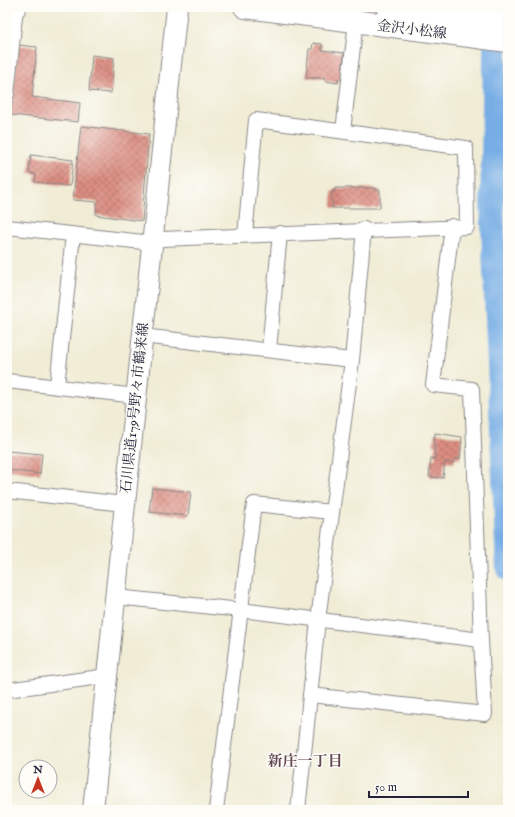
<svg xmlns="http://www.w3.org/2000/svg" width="515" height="817" viewBox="0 0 515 817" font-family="'IM FELL English','Noto Serif JP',serif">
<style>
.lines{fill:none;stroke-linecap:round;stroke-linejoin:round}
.river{stroke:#77ade5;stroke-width:24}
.building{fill:url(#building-cross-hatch)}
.street-casing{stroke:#898788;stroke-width:16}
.secondary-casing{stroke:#898788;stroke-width:22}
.primary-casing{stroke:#898788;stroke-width:24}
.street{stroke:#fff;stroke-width:14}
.secondary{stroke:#fff;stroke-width:20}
.primary{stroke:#fff;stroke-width:22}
.labels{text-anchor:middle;stroke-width:3;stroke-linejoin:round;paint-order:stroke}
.street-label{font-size:14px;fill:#22223b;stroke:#fdfcf7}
.neighbourhood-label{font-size:15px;font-weight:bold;fill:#634854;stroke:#fdfcf7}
</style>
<defs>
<pattern id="building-cross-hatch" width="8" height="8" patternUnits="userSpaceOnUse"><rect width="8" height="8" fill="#dd8e82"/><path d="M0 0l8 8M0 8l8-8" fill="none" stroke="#b3746c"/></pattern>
</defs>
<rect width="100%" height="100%" fill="#fdfcf7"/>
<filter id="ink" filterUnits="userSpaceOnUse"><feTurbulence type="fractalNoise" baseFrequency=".025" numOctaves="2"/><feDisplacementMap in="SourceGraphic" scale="8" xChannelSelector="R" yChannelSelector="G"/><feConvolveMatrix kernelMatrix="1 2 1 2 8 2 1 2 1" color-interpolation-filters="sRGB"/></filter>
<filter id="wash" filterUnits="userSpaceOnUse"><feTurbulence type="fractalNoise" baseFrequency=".012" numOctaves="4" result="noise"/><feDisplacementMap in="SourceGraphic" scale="16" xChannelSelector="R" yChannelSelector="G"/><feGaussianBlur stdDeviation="0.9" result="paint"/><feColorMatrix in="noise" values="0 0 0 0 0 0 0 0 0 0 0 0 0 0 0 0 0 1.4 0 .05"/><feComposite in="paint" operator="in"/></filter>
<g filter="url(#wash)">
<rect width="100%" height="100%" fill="#f0ecd5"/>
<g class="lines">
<path class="river" d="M496,7L492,205L508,569"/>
</g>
<g id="blocks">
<g class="building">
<path d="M313,43L322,44V50L344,53L342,79H338V83L325,81V78H306L309,49H312Z"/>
<path d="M18,45L37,47L32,97L80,103L78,122L11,115Z"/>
<path d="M92,55L114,58L111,93L89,91Z"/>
<path d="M81,126L149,134L142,221L96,215L97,202L73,200Z"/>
<path d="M31,155L73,160L70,186L35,182L36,174L29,173Z"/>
<path d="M335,188H376V190H380V208H332V191H335Z"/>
<path d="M435,433L462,437L460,459L455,458L454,463L445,462L443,478L429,477L431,458L435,459L436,456L434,455L435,445H433Z"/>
<path d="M7,451L42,454L40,474L7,470Z"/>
<path d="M152,488L191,492L188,516L149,512Z"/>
</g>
</g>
</g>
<g filter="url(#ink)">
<use href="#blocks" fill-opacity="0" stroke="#898788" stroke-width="1"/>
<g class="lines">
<defs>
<g id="street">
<path d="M7,94L16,7"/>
<path d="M343,131L356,22"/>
<path d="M7,227L152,243L162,239L467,227L466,148L256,120L245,235"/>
<path d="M142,336L352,360"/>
<path d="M269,350L280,233"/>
<path d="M7,381L136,396"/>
<path d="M57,386L73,235"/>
<path d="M7,491L124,504"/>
<path d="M116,597L241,610L481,640L472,389L433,385L452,226"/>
<path d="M7,690L107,676"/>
<path d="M310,695L485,714L481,640"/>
<path d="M216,810L254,504L332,512"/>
<path d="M298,810L318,620L352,360L364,229"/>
</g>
<path id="secondary" d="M93,810L177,7"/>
<g id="primary">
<path d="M245,7L508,41"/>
<path d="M387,7L508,21"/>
<path d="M7,9L15,7"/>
</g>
</defs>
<use href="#street" class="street-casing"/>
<use href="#secondary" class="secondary-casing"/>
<use href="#primary" class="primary-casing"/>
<use href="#street" class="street"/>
<use href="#secondary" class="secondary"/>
<use href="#primary" class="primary"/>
</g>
</g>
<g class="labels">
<g class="street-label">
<text transform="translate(412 29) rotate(7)" y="5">金沢小松線</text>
<text transform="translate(134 408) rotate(-84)" y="5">石川県道179号野々市鶴来線</text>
</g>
<g class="neighbourhood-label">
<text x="305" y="766">新庄一丁目</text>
</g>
</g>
<rect width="515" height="817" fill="none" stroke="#fdfcf7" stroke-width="24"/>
<g transform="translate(38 779)"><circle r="19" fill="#fdfcf7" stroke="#a5a5ac"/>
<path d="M0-3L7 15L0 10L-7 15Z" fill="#c8321e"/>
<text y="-6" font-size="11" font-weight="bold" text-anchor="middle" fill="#22223b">N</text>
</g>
<path d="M369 791v6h99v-6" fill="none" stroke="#22223b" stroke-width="2"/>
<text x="375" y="791" font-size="12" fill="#22223b" stroke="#fdfcf7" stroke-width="3" paint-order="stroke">50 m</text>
</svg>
